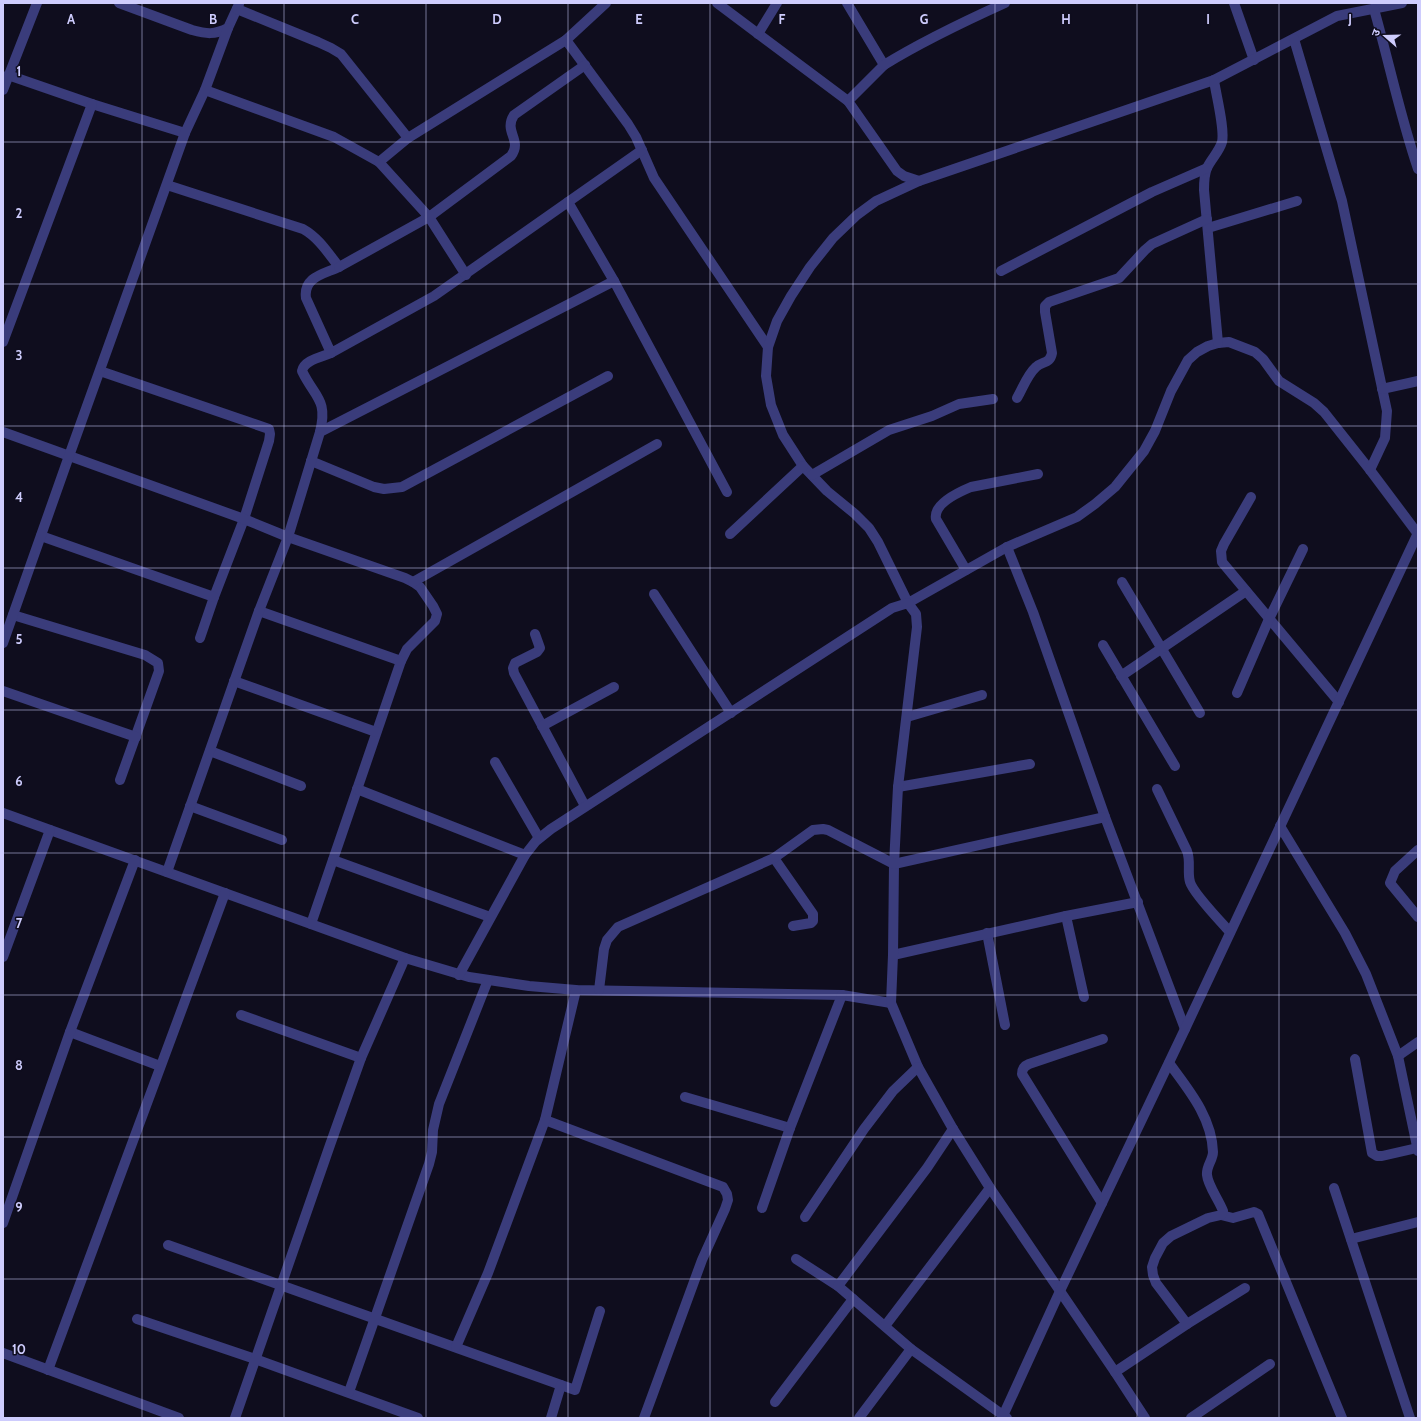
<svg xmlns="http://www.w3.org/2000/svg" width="1421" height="1421" viewBox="0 0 1421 1421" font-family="Cabin,'Noto Sans Devanagari',sans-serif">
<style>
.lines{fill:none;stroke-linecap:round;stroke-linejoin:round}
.minor{stroke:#3a3c7b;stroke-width:10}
.grid{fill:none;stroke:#ceccfd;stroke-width:1;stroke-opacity:0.55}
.grid-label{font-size:13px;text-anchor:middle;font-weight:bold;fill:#ceccfd;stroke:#0f0d1e;stroke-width:3;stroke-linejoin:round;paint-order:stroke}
</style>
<rect width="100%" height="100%" fill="#0f0d1e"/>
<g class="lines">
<g class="minor">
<path d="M119,3L192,30C207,34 214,35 228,28L239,4"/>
<path d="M606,3L566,40L628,124L636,137L654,178L768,347"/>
<path d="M717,3L848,101L897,171L904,176L919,181"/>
<path d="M847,3L884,65L848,101"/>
<path d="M1234,3L1254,60"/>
<path d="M1402,3L1337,16L1214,80L919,181L876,201L857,215L833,238L810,267L791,296L777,321L768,347L766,376L771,405L783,435L803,466L827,491L855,514L869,528L878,542L908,603L1007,547L1077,517L1095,504L1115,487L1144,451L1155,431L1171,391L1188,360L1197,352L1208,346L1218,343L1229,342L1255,352L1263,359L1279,381L1314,403L1324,412L1370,470L1418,534"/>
<path d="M237,9L318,42L331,48L341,54L408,138"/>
<path d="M1374,9C1389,62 1400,116 1418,169"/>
<path d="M758,34L777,3"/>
<path d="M1294,39L1342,201L1387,411L1385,438L1370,470"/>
<path d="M884,65C923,41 963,22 1005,3"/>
<path d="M8,75L92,104L185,133"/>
<path d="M1214,80C1216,95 1225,129 1222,142C1219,152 1211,159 1207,168C1204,175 1204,183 1204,190L1218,343"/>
<path d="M3,90L37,3"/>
<path d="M205,90L334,137L379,162"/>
<path d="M167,185L303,229C319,238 328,253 339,267C324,274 303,277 306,298L331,353L434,296L642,150"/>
<path d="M568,202L614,281L727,492"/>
<path d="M1208,228L1297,201"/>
<path d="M339,267L429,217L379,162L408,138L566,40"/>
<path d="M1001,271L1152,192L1207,168"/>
<path d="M466,275L429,217L511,156C523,140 503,132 514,115L585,65"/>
<path d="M3,342L92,104"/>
<path d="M100,371L269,429L270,434L269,441L244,519L214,597L200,638"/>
<path d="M1382,389L1418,381"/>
<path d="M1017,398C1023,388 1027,375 1036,367C1042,361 1050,364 1052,353L1045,312V306L1049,302L1119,278L1145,250L1152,244L1207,219"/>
<path d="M3,432L244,519L288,537L405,578L413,582L420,587L433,606L437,614L435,621L407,649L401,661L311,924"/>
<path d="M320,432C328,399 315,398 302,371C304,360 322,357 331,353"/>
<path d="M311,461L374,487L384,489L402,487L608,376"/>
<path d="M812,475L889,430L932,416L959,404L993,399"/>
<path d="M1251,497L1224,544L1221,551L1222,562L1339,702"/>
<path d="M730,534L803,466"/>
<path d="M41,536L214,597"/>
<path d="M1007,547L1033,612L1105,817L1185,1029"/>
<path d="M966,570L936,519C933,504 959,492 971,487L1038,474"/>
<path d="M413,582L657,444"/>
<path d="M1122,582L1200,713"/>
<path d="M654,594L731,713"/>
<path d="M259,611L401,661"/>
<path d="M13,615L145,655L158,663L159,671L120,780"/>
<path d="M535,634L540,648L537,652L515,663L513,668L514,673L585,806"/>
<path d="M3,643L69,456L185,133L205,90L228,28"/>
<path d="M1103,645L1175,766"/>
<path d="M1121,676L1246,591"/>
<path d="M234,681L376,732"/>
<path d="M3,691L136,737"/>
<path d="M1237,693L1269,619L1303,549"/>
<path d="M907,717L982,695"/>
<path d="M542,726L614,687"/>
<path d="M210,751L301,786"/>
<path d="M495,762L539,838"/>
<path d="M898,787L1030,764"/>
<path d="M357,789L525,855"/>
<path d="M1157,789L1187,851C1191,861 1187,872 1190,882C1193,893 1221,922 1230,932"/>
<path d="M190,806L282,840"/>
<path d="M3,813L405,958L469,977L529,986L576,990L842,995L891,1003"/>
<path d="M1280,826L1345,933L1366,974L1398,1056L1418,1151"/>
<path d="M1418,850L1395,871L1390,883L1418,917"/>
<path d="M774,858L813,914V921L811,923L793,926"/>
<path d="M333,860L490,917"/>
<path d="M167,872L259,611L288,537L320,432L614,281"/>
<path d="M1066,916L1084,997"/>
<path d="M987,933L1005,1025"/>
<path d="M893,955L1066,916L1138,902"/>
<path d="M3,957L50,830"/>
<path d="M459,975L525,855L536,841L551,829L892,608L908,603L916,614L917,627L898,787L894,864L893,955L891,1003L918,1067L953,1129L990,1188L1115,1372L1145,1418"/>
<path d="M599,990L604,949L607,940L618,927L774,858L813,830L823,829L828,830L894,864L1105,817"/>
<path d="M241,1015L361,1058"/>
<path d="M70,1032L160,1066"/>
<path d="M1398,1056L1418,1042"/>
<path d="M1355,1059L1372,1153L1377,1156H1382L1417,1148"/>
<path d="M685,1097L790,1128"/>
<path d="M545,1120L723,1187L727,1194L728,1200L725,1209L702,1260L644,1418"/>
<path d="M1334,1188L1410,1418"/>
<path d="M1102,1203L1022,1074C1022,1069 1024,1066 1029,1064L1103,1039"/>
<path d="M762,1208L790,1128L842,995"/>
<path d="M1221,1215L1233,1218L1254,1212L1258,1214L1342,1418"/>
<path d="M805,1217L864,1129L893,1091L918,1067"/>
<path d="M3,1223L70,1032L135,860"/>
<path d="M1351,1239L1418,1222"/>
<path d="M168,1245L575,1390L600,1311"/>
<path d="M796,1259L838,1286L911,1349L1007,1418"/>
<path d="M838,1286L927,1168L953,1129"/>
<path d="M137,1319L255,1359L418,1418"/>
<path d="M1187,1324L1245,1288"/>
<path d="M885,1326L990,1188"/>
<path d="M456,1347L488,1273L545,1120L576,990"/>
<path d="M3,1353L179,1418"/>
<path d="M48,1370L225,893"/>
<path d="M1115,1372L1187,1324L1156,1283L1153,1275L1152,1267L1155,1258L1163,1243L1171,1236L1208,1218L1221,1215L1223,1211C1219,1200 1208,1186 1207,1175C1206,1166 1213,1160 1213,1152C1212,1117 1188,1089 1169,1063"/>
<path d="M349,1392L429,1164L432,1152L433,1130L439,1104L488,980"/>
<path d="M775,1402L853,1299"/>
<path d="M235,1418L330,1145L361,1058L405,958"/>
<path d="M551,1418L561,1385"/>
<path d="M859,1418L911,1349"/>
<path d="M1002,1418L1060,1291L1185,1029L1418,533"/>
<path d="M1191,1418L1270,1364"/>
</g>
</g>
<path class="grid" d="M142,3V1418M284,3V1418M426,3V1418M568,3V1418M710,3V1418M853,3V1418M995,3V1418M1137,3V1418M1279,3V1418M3,142H1418M3,284H1418M3,426H1418M3,568H1418M3,710H1418M3,853H1418M3,995H1418M3,1137H1418M3,1279H1418"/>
<g class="grid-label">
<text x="71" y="24">A</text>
<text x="213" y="24">B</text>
<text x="355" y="24">C</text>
<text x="497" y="24">D</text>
<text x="639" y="24">E</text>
<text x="782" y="24">F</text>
<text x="924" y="24">G</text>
<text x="1066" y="24">H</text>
<text x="1208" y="24">I</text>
<text x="1350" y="24">J</text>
<text x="19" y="76">1</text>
<text x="19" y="218">2</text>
<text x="19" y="360">3</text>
<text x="19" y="502">4</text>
<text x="19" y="644">5</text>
<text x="19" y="786">6</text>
<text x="19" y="928">7</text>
<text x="19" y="1070">8</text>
<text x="19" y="1212">9</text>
<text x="19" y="1354">10</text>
</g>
<rect width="1421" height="1421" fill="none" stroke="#ceccfd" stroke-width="8"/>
<g transform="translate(1385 36) rotate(290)" stroke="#0f0d1e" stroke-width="3" paint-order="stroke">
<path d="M0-3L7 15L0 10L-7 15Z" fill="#ceccfd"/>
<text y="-6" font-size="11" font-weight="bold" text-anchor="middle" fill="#ceccfd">उ</text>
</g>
</svg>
